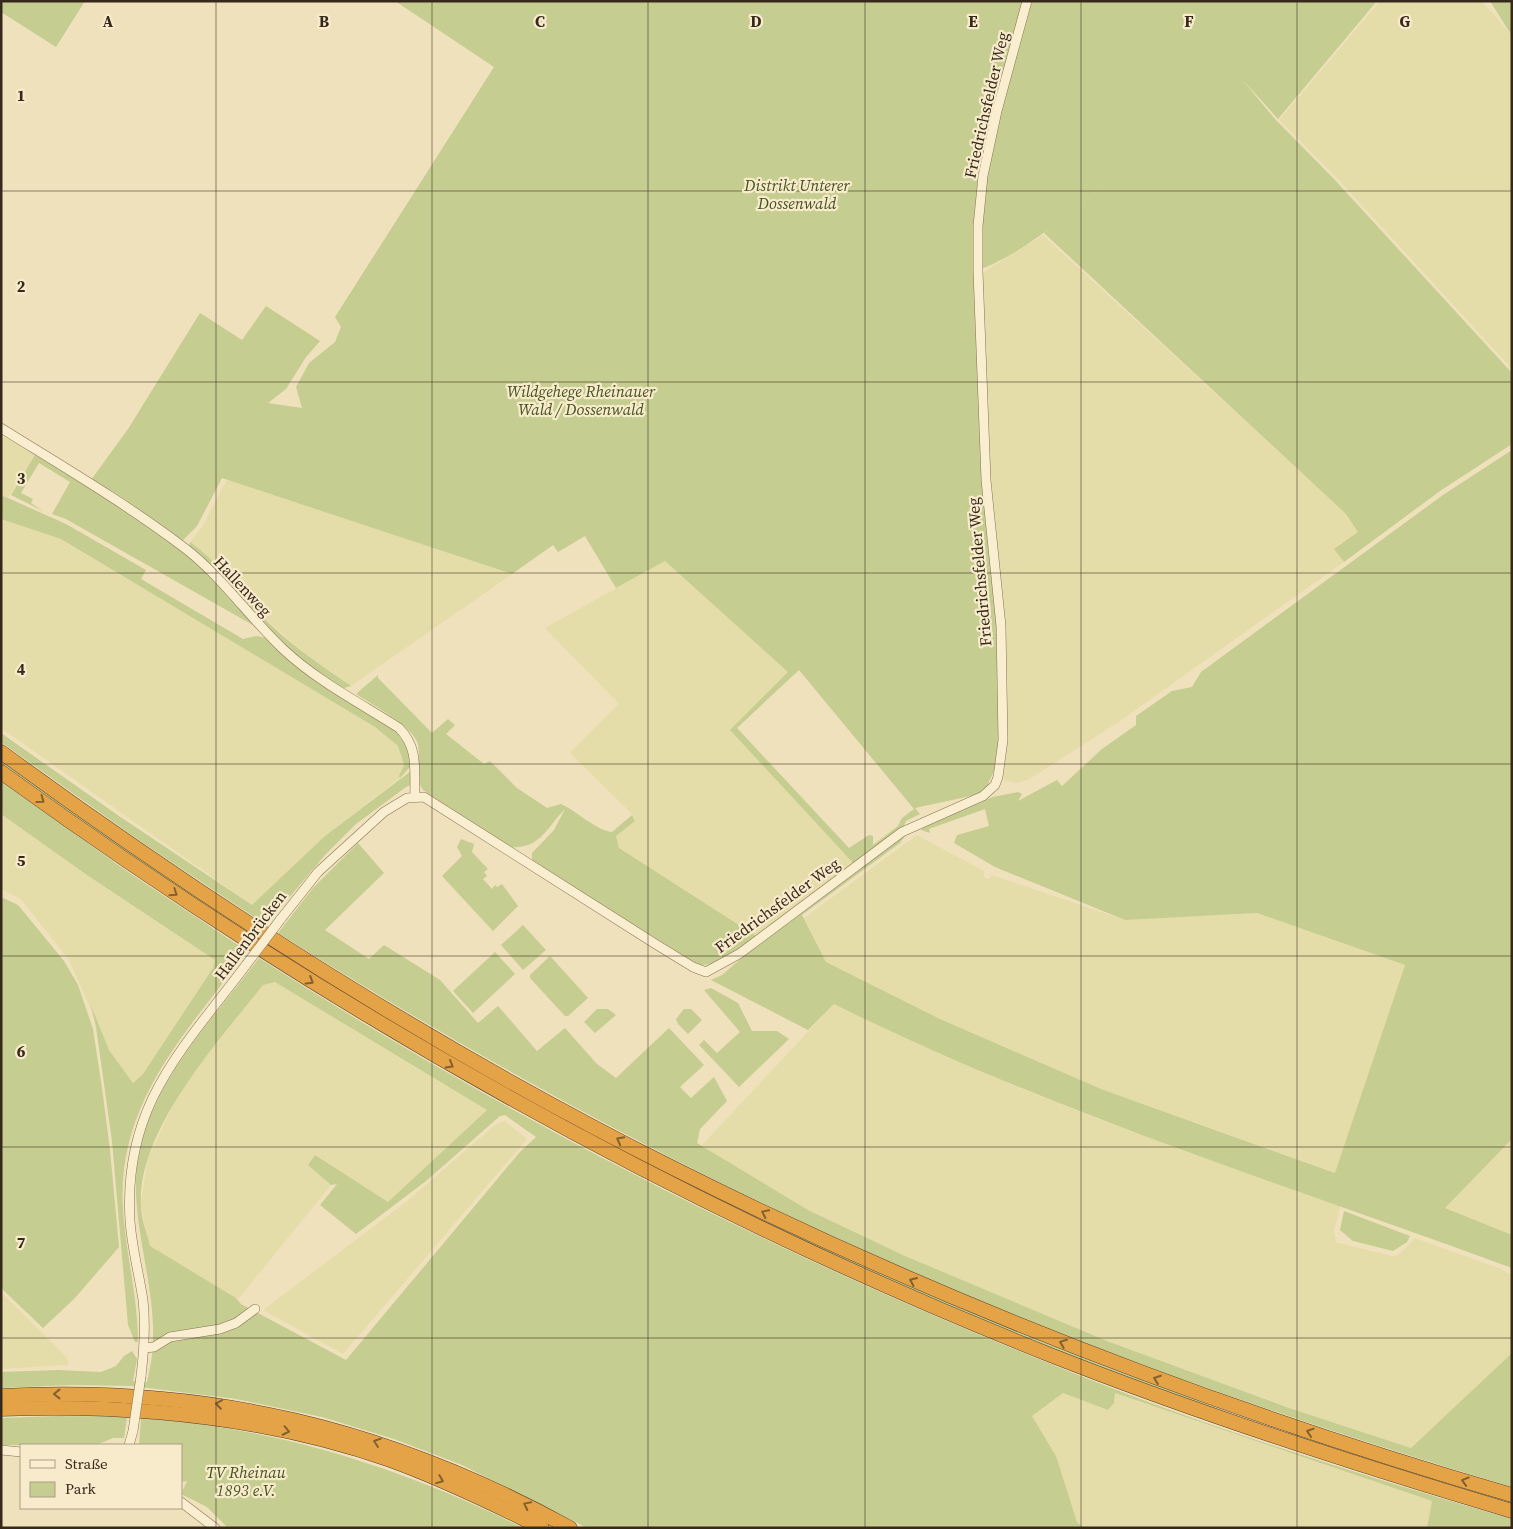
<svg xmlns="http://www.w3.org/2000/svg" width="1513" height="1529" viewBox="0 0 1513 1529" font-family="'Source Serif 4',serif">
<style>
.farmland{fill:#e5dda9}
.green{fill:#c5cd90;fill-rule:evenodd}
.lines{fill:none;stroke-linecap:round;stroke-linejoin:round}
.minor-casing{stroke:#877155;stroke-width:10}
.highway-casing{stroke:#553f2a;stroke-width:15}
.minor{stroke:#faeed0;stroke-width:9}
.highway{stroke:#e4a347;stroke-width:14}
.minor-bridge-casing{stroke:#877155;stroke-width:10;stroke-linecap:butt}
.minor-bridge{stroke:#faeed0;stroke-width:9}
.oneway{stroke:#84602f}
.grid{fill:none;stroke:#36291b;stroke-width:1;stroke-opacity:0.55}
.labels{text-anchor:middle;stroke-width:4.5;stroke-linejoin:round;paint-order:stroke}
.street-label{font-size:16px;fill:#36291b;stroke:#f7ebcc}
.park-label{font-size:16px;font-style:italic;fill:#455320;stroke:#f7ebcc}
.grid-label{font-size:16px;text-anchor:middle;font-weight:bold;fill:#36291b;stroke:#f7ebcc;stroke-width:4.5;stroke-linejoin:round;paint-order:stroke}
</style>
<rect width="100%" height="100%" fill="#efe1bc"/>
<g class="farmland">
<path d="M1380,1H1482L1512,36V369L1336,177L1279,120Z"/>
<path d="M1043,235L1346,514L1358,532L1335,549L1344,562L1117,723L1028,780L1016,783L1006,781L1003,777L1006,760L1007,729L990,480L982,273Z"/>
<path d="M1,435L35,452V455L8,498L1,495Z"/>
<path d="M227,479L512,574L351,686L313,660L287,638L261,615L219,567L190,542L202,527Z"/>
<path d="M1,519L61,539L375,727L398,746L404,765L399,776L400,778L325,836L252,905L1,728Z"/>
<path d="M665,561L789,672L730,730L854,864L756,936L619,848L616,836L635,821L633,815L570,753L619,704L545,628Z"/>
<path d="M1,814L87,875L215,960L213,968L143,1074L133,1083L108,1048L69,960L21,899L1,889Z"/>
<path d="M917,835L984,871V877L989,879L992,875L1125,920L1257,913L1405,965L1336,1173L1101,1089L940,1019L826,962L804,918Z"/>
<path d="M275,981L487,1110L388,1202L315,1155L308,1165L331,1185L239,1298H236L149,1246L141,1205L144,1182L148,1158L173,1105L189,1078L263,985Z"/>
<path d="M834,1004L1012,1085L1098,1119L1341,1205L1334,1230L1336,1242L1392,1256L1398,1255L1415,1238L1501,1269L1512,1275V1353L1411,1448L1289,1408L1107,1341L905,1256L808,1210L701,1146Z"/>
<path d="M505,1121L527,1139L343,1354L263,1310L406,1202L496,1124Z"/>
<path d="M1512,1139V1235L1445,1208Z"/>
<path d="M1,1292L67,1358L69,1362L67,1365L1,1369Z"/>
<path d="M1063,1393L1108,1410L1114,1403V1393L1432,1501L1427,1528H1084L1077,1522L1056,1456L1032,1416Z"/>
</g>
<g class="green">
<path d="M1,1H85L56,47L1,12Z"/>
<path d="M395,1H1377L1278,119L1241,78L1275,119L1334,179L1512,373V444L1440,491L1344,562L1334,549L1358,532L1346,514L1044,233L1104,186C1066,215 1021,256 975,271L997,625L1000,740L994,771L987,786L980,794L915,808L920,814L906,821L904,826L854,864L730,730L788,672L665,561L616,588L585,536L558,552L553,545L512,574L222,478L197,526L182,541L91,480L128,429L200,313L242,340L266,306L320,341L306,357L286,389L268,403L302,408L296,387L309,363L335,342L341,327L335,317L494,67ZM799,670L914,809L902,818L898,826L873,845V836L869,835L849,848L737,728Z"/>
<path d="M1490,1H1512V36Z"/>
<path d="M1512,450V1139L1445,1208L1512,1235V1268C1284,1184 1051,1112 834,1004L808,1030L711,980L722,975L744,956L907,833L900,843L802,915L826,962L940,1019L1101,1089L1335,1173L1405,965L1257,913L1125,920L995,867L954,843L957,835L989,826L985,809L929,829L930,833L921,830L923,827L930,823L993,797L1018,792L1022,794L1018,801L1057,780L1062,786L1102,749L1136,725V716L1172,691L1192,687L1201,672L1443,495Z"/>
<path d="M35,455C85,486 139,516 185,554C212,576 235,602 258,628L66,519L52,514L70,482L39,463L21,493L33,499L31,503L43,511L11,495Z"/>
<path d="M1,495L66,524L146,570L141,579L243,639L256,636L268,638L397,730L408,745L411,766L400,778L399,776L404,765L398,746L375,727L61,539L1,519Z"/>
<path d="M190,542C218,562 237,589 260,614C286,642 319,664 351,686L344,688L338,685L297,657L279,640L189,547Z"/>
<path d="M378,675V678L432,733L448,719L455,725L446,734L484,764L490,761L517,788L547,808L561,804C577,811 595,830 612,832L632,815L635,821L616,836L619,848L756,936L716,964L699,965L532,861V853L554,830L565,809C546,828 541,849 510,847L423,790C413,776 421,760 418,744C414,727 371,704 356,694Z"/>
<path d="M1,733L119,816L252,905L325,836L415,768L414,783L406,787L356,824L325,855L266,925L143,843L1,742Z"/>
<path d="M1,759L486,1074L1087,1358L1227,1412L1225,1414L1030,1341L943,1305L718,1202L482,1077L257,942L21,780L1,765Z"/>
<path d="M1,781L128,872L247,951C187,1033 116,1101 123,1210C126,1255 138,1298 138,1342H135L128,1325L112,1141L96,1027L91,1006L109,1050L133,1083L143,1074L213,968L215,960L87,875L1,814Z"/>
<path d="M461,839L474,844L472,852L488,869L484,872L487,876L483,879L492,889L495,885L497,887L502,884L518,906L493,931L442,876L462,856L457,847Z"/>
<path d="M358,843L384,873L325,930L369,959L384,945L440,980L478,1023L498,1006L537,1051L565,1028L597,1064L616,1078L669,1028L704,1065L680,1087L691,1098L714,1077L727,1101L700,1129L697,1143L808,1210L905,1256L1107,1341L1289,1408L1411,1448L1512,1353V1487C1368,1444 1226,1397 1085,1343C803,1235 533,1094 278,933L313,888Z"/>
<path d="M1,897L18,905L64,961L78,985L93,1029L102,1088L110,1150L119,1247L74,1299L43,1328L1,1288Z"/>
<path d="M523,925L546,950L523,970L501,945Z"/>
<path d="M495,952L515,974L473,1013L453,991Z"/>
<path d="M550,956L588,998L568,1016H565L530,978V975Z"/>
<path d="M259,958C537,1137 834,1283 1143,1400C1264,1445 1388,1483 1512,1519V1528H1427L1432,1501L1115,1393L1114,1403L1108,1410L1063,1393L1032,1416L1056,1456L1077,1522L1084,1528H587L462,1465L394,1439L322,1417L236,1399L132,1386L71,1385L1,1388V1372L57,1370L101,1372L116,1366L124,1356L132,1351L137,1359L133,1381L147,1382C150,1368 153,1355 153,1341C155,1294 138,1242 136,1194C132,1101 206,1028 259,958ZM275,982L487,1110L388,1202L315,1155L308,1165L331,1185L337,1184L320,1205L356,1234L426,1181L500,1116L505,1115L536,1137L519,1153L346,1360L241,1304L236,1298L150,1246C147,1233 141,1219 141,1205C137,1130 219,1041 263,985Z"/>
<path d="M711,988L738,1003L752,1031H777L789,1039L739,1087L699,1045L704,1040L717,1053L740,1032L704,990Z"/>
<path d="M597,1009H608L616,1015L595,1033L584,1022Z"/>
<path d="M684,1009H691L702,1020L688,1034L678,1024L676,1019Z"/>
<path d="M1344,1211L1410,1236L1407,1242L1393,1251L1353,1241L1340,1230Z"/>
<path d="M59,1416C87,1417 115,1415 142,1418C277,1428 403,1468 523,1528H228L207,1507L181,1494L187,1481L181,1482V1445H134V1443L139,1445L141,1419L127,1418L124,1438H113L96,1445H1V1418Z"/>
<path d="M1288,1431L1512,1501V1506L1287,1434Z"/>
</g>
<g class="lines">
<defs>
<g id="minor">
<path d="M1,428C62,466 125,503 182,546C221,575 248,616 283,649C317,681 360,703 399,728C419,748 414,770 415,796"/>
<path d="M280,920L318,872L384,812L407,798L424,797L657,945L693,967L706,972L739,954L902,832L983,796L995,785L998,777L1003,740L1001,626L986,480L978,271V226L983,176L997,111L1027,1"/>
<path d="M145,1348L154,1347L170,1337L220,1329L236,1323L255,1309"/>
<path d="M141,1376C144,1351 146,1326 143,1300C139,1274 132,1248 130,1221C123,1106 181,1051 246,965"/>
<path d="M129,1445L133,1431"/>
<path d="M1,1450L21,1452"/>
<path d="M181,1502L215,1528"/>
</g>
<g id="highway">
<path d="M1,752C214,908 437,1050 673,1168C942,1303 1223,1411 1512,1495"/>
<path d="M1,772C327,1009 678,1207 1053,1356C1203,1415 1357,1465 1512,1511"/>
<path d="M1,1396C208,1385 388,1428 570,1528"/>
<path d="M1,1409C133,1404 264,1416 390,1460C442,1479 492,1503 542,1528"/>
</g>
</defs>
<use href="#minor" class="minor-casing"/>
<use href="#highway" class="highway-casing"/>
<use href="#minor" class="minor"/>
<use href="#highway" class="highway"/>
<defs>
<g id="minor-bridge">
<path d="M246,965L280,920"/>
<path d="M133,1431L141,1376"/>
</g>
</defs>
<use href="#minor-bridge" class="minor-bridge-casing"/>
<use href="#minor-bridge" class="minor-bridge"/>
</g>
<defs><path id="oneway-chevron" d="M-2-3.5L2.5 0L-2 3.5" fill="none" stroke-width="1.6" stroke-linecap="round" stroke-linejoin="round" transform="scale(1.25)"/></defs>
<g class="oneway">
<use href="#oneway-chevron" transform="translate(41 800) rotate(36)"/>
<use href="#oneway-chevron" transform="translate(174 893) rotate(34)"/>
<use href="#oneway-chevron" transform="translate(310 981) rotate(32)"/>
<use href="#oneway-chevron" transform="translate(450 1065) rotate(30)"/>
<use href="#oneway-chevron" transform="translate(620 1140) rotate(-152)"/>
<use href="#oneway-chevron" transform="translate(765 1213) rotate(-154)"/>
<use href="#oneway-chevron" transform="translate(913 1281) rotate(-156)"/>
<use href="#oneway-chevron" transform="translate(1063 1343) rotate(-159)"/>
<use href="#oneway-chevron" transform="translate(1157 1379) rotate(-160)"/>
<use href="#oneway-chevron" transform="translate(57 1394) rotate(180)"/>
<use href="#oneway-chevron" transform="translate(219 1404) rotate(-171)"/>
<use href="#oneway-chevron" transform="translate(286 1431) rotate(12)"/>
<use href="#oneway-chevron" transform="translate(1310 1432) rotate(-162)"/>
<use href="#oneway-chevron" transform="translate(377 1442) rotate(-161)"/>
<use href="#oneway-chevron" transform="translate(440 1480) rotate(22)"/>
<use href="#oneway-chevron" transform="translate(1465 1481) rotate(-163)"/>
<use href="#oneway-chevron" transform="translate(527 1505) rotate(-154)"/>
</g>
<path class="grid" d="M216,1V1528M432,1V1528M648,1V1528M865,1V1528M1081,1V1528M1297,1V1528M1,191H1512M1,382H1512M1,573H1512M1,764H1512M1,956H1512M1,1147H1512M1,1338H1512"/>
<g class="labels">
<g class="street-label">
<text transform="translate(986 105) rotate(-77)" y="6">Friedrichsfelder Weg</text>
<text transform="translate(979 572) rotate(-95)" y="6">Friedrichsfelder Weg</text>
<text transform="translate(243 586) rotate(47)" y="6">Hallenweg</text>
<text transform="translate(777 905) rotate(-36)" y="6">Friedrichsfelder Weg</text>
<text transform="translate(250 935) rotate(-53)" y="6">Hallenbrücken</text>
</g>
<g class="park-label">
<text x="797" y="191">Distrikt Unterer<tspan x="797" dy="18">Dossenwald</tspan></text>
<text x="581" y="397">Wildgehege Rheinauer<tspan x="581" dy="18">Wald / Dossenwald</tspan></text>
<text x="246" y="1478">TV Rheinau<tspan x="246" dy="18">1893 e.V.</tspan></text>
</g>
</g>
<g class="grid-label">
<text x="108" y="27">A</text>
<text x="324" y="27">B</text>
<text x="540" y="27">C</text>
<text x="756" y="27">D</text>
<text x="973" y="27">E</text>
<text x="1189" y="27">F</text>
<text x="1405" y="27">G</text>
<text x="21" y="101">1</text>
<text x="21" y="292">2</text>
<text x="21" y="484">3</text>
<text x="21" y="675">4</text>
<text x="21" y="866">5</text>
<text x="21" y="1057">6</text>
<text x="21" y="1248">7</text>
</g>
<rect width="1513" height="1529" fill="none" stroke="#36291b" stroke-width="5"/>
<rect x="20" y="1444" width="162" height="65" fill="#f7ebcc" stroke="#aa9d85"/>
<rect x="30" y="1460" width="25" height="8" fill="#faeed0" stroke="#aa9d85"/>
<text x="65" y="1469" font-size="15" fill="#36291b">Straße</text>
<rect x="30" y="1482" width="25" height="15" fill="#c5cd90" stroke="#aa9d85"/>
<text x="65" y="1494" font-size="15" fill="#36291b">Park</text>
</svg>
